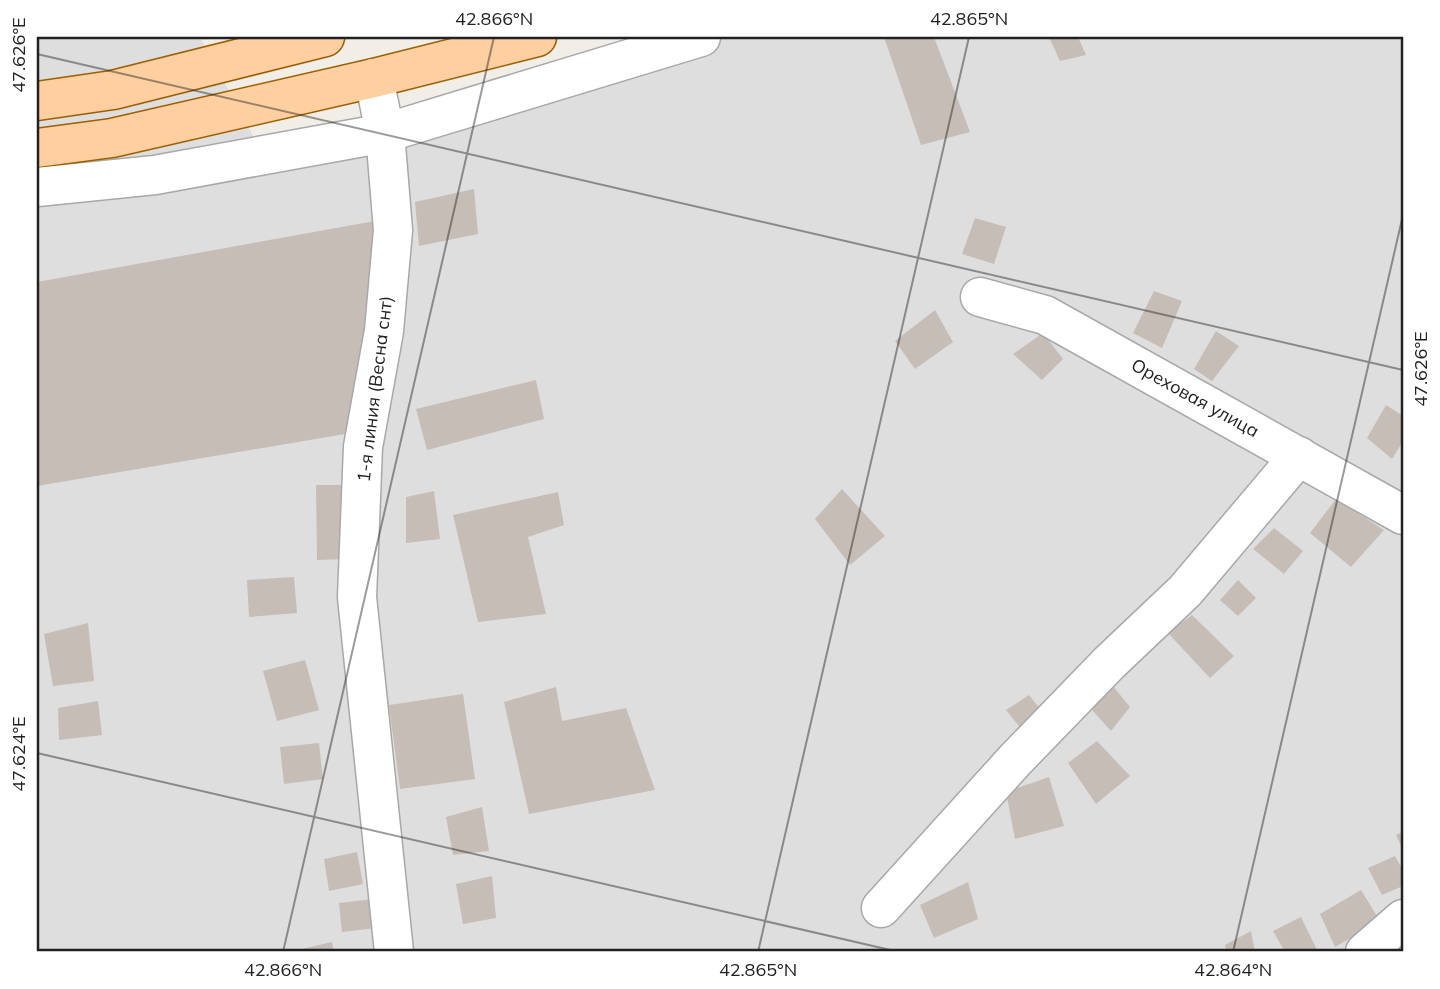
<svg xmlns="http://www.w3.org/2000/svg" width="1440" height="989" viewBox="0 0 1440 989" font-family="Mulish,sans-serif">
<style>
.residential{fill:#dfdede}
.building{fill:#c6bdb6}
.lines{fill:none;stroke-linecap:round;stroke-linejoin:round}
.minor-casing{stroke:#a8a8a8;stroke-width:41}
.major-casing{stroke:#9e5f00;stroke-width:41}
.minor{stroke:#fff;stroke-width:38}
.major{stroke:#fecfa0;stroke-width:38}
.ticks{fill:none;stroke:#212121;stroke-width:2;stroke-opacity:0.45}
.labels{text-anchor:middle;stroke-width:7;stroke-linejoin:round;paint-order:stroke}
.street-label{font-size:18px;fill:#212121;stroke:#fff}
.neatline{fill:none;stroke:#212121;stroke-width:2.5}
.ticks-label{font-size:18px;text-anchor:middle;fill:#212121}
</style>
<rect width="100%" height="100%" fill="#f1ede7"/>
<path class="residential" d="M37,37H200L272,171L683,37H1403V952H37Z"/>
<g class="building">
<path d="M884,37H934L970,132L921,145Z"/>
<path d="M1049,37H1078L1086,55L1060,61Z"/>
<path d="M474,189L478,234L419,246L415,202Z"/>
<path d="M975,218L1006,227L994,264L962,254Z"/>
<path d="M375,221L357,432L37,486V282Z"/>
<path d="M1154,291L1182,301L1162,348L1133,333Z"/>
<path d="M935,310L953,342L915,369L895,341Z"/>
<path d="M1216,331L1239,346L1212,381L1194,369Z"/>
<path d="M1043,333L1063,359L1042,380L1013,354Z"/>
<path d="M536,380L544,419L427,450L416,409Z"/>
<path d="M1386,405L1403,416V441L1392,459L1367,438Z"/>
<path d="M316,485H346V559L317,560Z"/>
<path d="M842,489L885,536L850,565L815,519Z"/>
<path d="M434,491L440,539L406,543V497Z"/>
<path d="M558,492L564,525L528,537L546,614L478,622L453,515Z"/>
<path d="M1336,499L1384,530L1351,567L1310,533Z"/>
<path d="M1274,528L1303,551L1284,574L1253,549Z"/>
<path d="M294,577L297,613L249,617L247,580Z"/>
<path d="M1238,580L1256,598L1238,616L1220,600Z"/>
<path d="M1192,615L1234,656L1210,678L1168,633Z"/>
<path d="M88,623L94,681L53,686L44,634Z"/>
<path d="M305,660L319,710L277,721L263,671Z"/>
<path d="M1112,685L1130,707L1111,731L1092,710Z"/>
<path d="M556,687L562,721L626,708L655,790L529,814L504,702Z"/>
<path d="M463,694L475,779L400,789L389,705Z"/>
<path d="M1029,695L1044,714L1023,731L1006,710Z"/>
<path d="M98,701L102,735L59,740L58,708Z"/>
<path d="M1097,741L1130,776L1096,804L1068,763Z"/>
<path d="M319,743L323,779L284,784L280,747Z"/>
<path d="M1049,777L1064,826L1015,839L1006,792Z"/>
<path d="M482,807L489,851L453,855L446,817Z"/>
<path d="M1403,832V850L1396,835Z"/>
<path d="M357,852L363,884L329,891L324,859Z"/>
<path d="M1395,856L1403,870V886L1382,895L1368,868Z"/>
<path d="M492,876L496,918L463,924L456,884Z"/>
<path d="M968,882L978,919L934,938L920,905Z"/>
<path d="M1361,890L1380,921L1335,947L1320,914Z"/>
<path d="M373,899L376,928L342,932L339,903Z"/>
<path d="M1301,917L1318,952H1285L1273,931Z"/>
<path d="M1251,931L1255,952H1226L1225,945Z"/>
<path d="M332,942L334,952H303L302,949Z"/>
</g>
<g class="lines">
<defs>
<g id="minor">
<path d="M374,78L385,133L393,230L384,331L363,447L357,597L394,952"/>
<path d="M37,187L155,175L385,133L701,37"/>
<path d="M980,297L1045,315L1403,515"/>
<path d="M881,908L1015,760L1109,663L1185,591L1299,456"/>
<path d="M1365,952L1403,919"/>
</g>
<g id="major">
<path d="M37,101L113,90L325,37"/>
<path d="M37,148L112,138L374,78L537,37"/>
</g>
</defs>
<use href="#minor" class="minor-casing"/>
<use href="#major" class="major-casing"/>
<use href="#minor" class="minor"/>
<use href="#major" class="major"/>
</g>
<path class="ticks" d="M37,54L1403,370M37,753L899,952M283,952L494,37M758,952L969,37M1233,952L1403,215"/>
<g class="labels">
<g class="street-label">
<text transform="translate(375 389) rotate(-83)" y="6">1-я линия (Весна снт)</text>
<text transform="translate(1195 398) rotate(29)" y="6">Ореховая улица</text>
</g>
</g>
<rect width="1440" height="989" fill="none" stroke="#ffffff" stroke-width="77"/>
<rect x="38" y="38" width="1364" height="912" class="neatline"/>
<g class="ticks-label">
<text x="494" y="25">42.866°N</text>
<text x="969" y="25">42.865°N</text>
<text transform="translate(19 55) rotate(-90)" y="6">47.626°E</text>
<text transform="translate(1421 369) rotate(-90)" y="6">47.626°E</text>
<text transform="translate(19 754) rotate(-90)" y="6">47.624°E</text>
<text x="283" y="976">42.866°N</text>
<text x="758" y="976">42.865°N</text>
<text x="1233" y="976">42.864°N</text>
</g>
</svg>
